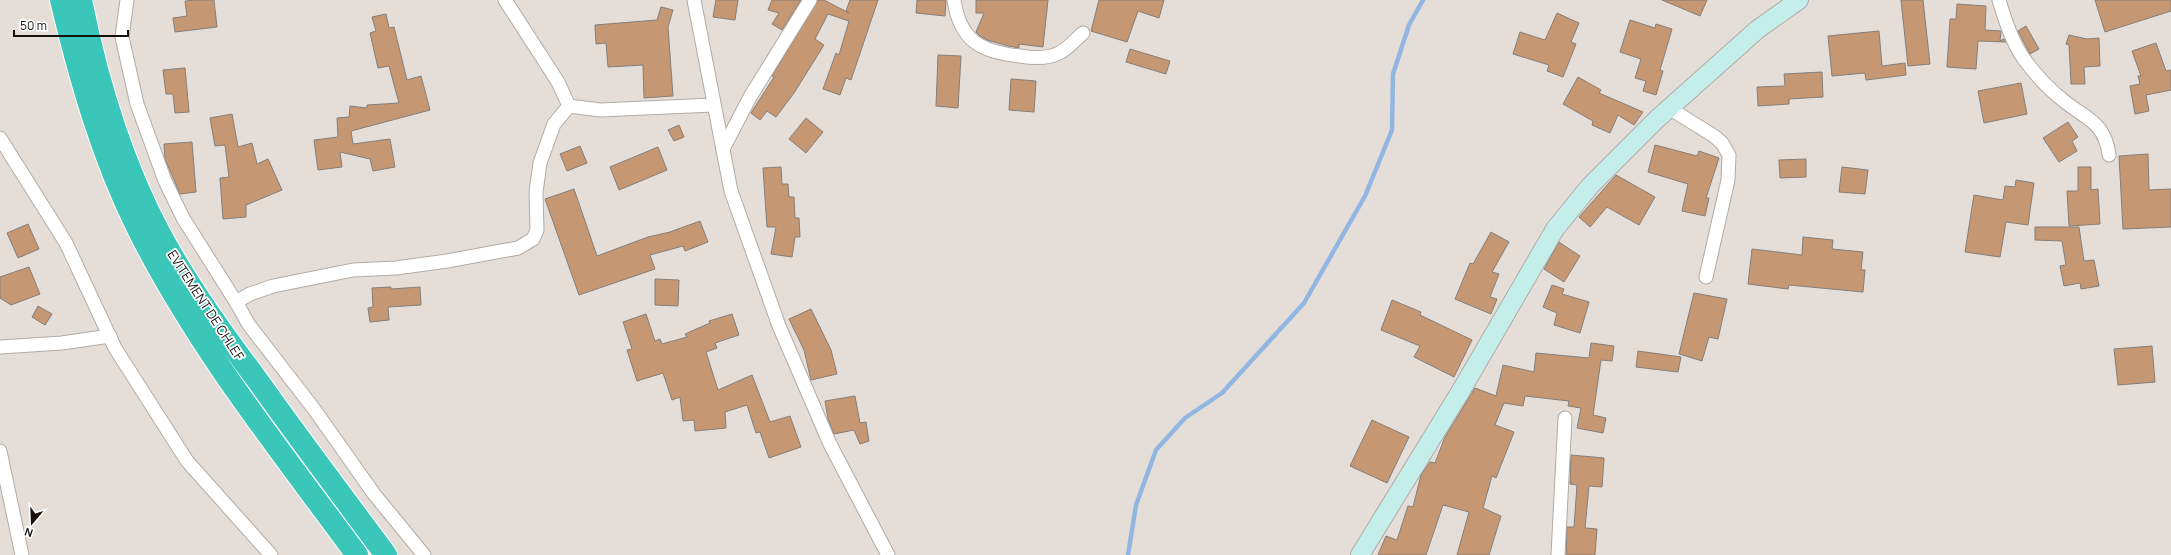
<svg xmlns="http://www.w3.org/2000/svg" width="2171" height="555" viewBox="0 0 2171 555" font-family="Manrope,sans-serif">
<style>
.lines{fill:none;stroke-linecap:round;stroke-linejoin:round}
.stream{stroke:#92b6e2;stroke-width:4.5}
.building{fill:#c59873;stroke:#857e79}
.street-casing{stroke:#b2aba5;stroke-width:15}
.secondary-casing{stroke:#b2aba5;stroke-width:20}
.highway-casing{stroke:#fff;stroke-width:24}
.street{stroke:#fff;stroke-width:13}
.secondary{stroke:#c4eeea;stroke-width:18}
.highway{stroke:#3ac6b9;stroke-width:22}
.labels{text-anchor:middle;stroke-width:3.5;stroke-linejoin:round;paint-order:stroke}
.street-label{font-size:13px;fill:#13100e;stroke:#fff}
</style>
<rect width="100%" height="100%" fill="#e5ddd7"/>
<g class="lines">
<path class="stream" d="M1128,555L1136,505L1156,450L1185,418L1222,393L1304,303L1365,196L1392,130L1393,74L1409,25L1423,0"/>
</g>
<g class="building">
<path d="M194,0H214L217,27L175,32L173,18L187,16L185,1Z"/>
<path d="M716,0H738L735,20L713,17Z"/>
<path d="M772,0H801L782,30L772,24L779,13L768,10Z"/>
<path d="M818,0H824L849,13L846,11L850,0H878L851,80L846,78L840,95L823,89L836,53L839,55L849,21L828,14L815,39L824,45L794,93L776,117L767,111L760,120L751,113L774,77L772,76Z"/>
<path d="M917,0H946L945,16L916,13Z"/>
<path d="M976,0H1048L1043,47L1019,44V48L1008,46L987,40L980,36L976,32L984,13H976Z"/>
<path d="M1099,0H1164L1159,18L1138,11L1127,42L1091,31Z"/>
<path d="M1662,0H1707L1700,16Z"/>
<path d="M1901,0H1923L1930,64L1908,66Z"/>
<path d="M2095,0H2171V11L2105,32Z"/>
<path d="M1957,4L1986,6L1985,30L2001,31L2000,41L2004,39L2006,42L1978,41L1976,69L1947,67L1950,19H1956Z"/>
<path d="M661,7L673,10L668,27L673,96L644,98L643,65L608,67L606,43L596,44L595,25L657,20Z"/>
<path d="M1557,13L1579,23L1571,42L1576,44L1563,77L1547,71L1549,65L1513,54L1520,32L1545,40Z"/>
<path d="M386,14L389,28L394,27L407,80L421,76L430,110L351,131L353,144L390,139L395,167L373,171L370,159L340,152L342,167L318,170L314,140L338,137L337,118L349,117L350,106L367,108V105L399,103L389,66L378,68L370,33L376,31L372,17Z"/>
<path d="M1630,20L1655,28L1656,24L1672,29L1660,70L1663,71L1656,95L1643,91L1646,81L1635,78L1641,59L1620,52Z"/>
<path d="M2026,26L2039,49L2030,54L2018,31Z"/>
<path d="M1879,31L1882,66L1905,63L1906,75L1866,80L1865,73L1832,76L1828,36Z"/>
<path d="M2069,35L2087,39L2099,38L2100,66L2084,67L2085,84H2071L2069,45L2066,44Z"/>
<path d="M2156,43L2166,71L2171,70V90L2146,95L2149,111L2135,114L2130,86L2140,84L2138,76H2141L2132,51Z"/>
<path d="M1130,49L1170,61L1166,74L1126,62Z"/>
<path d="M938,55L961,56L958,108L936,106Z"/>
<path d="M185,68L189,112L175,113L173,94H166L163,70Z"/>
<path d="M1822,72L1823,97L1789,99V104L1758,106L1757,87L1785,86L1784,74Z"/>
<path d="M1578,77L1601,90L1599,93L1643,112L1634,125L1618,115L1610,133L1592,125L1593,121L1563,104Z"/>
<path d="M1011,79L1036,81L1034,112L1009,110Z"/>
<path d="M2021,83L2027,114L1984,123L1978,91Z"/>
<path d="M232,114L238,147L252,143L257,164L268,159L282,190L246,205V217L223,219L220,178L229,177L225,145L215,146L210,118Z"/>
<path d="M806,118L823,132L806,153L789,139Z"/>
<path d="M2068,122L2078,137L2072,141L2077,151L2059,162L2043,138Z"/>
<path d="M679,125L684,137L674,141L668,130Z"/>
<path d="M192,142L196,192L180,194L165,159L164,144Z"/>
<path d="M1655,145L1697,156L1699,151L1719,158L1706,198H1709L1705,216L1682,211L1688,184L1648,172Z"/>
<path d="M580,146L587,163L567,171L560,154Z"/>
<path d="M658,147L667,170L619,190L610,167Z"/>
<path d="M2148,154L2149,190L2171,189V227L2123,229L2119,156Z"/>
<path d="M1806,159V177L1780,178L1779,160Z"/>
<path d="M781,167L782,184H788L789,197H794L795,218H799L800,237H795L792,257L771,254L776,227H767L763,168Z"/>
<path d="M1842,167L1868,170L1865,194L1839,192Z"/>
<path d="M2078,167H2091V190L2098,189L2100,224L2069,226L2067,191H2078Z"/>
<path d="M1616,175L1655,197L1639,225L1607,207L1590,227L1579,217Z"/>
<path d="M2016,180L2034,183L2028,225L2006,222L2000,257L1965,252L1974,195L2003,200L2005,186L2015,187Z"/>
<path d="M574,189L597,256L648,237L670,232L700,221L708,242L685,251L683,246L650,255L655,269L579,295L545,199Z"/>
<path d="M28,224L39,249L18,258L7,233Z"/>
<path d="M2035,227H2079L2084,261L2094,260L2099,286L2081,289L2080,283L2064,286L2060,266L2066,265L2062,241L2035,240Z"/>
<path d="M1491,232L1509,242L1492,272L1499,274L1490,297L1497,299L1491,314L1455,299L1470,263L1473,264Z"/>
<path d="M1803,237L1833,240L1832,249L1863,252L1861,270H1865L1863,292L1789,285L1788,289L1748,284L1752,249L1802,255Z"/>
<path d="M1559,242L1580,256L1564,282L1544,269Z"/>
<path d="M29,267L40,294L11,305L0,298V277Z"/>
<path d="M655,279L679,280L678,306L655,305Z"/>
<path d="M1552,285L1564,289L1562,294L1589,302L1580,333L1554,325L1557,313L1543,307Z"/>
<path d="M391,287V289L420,287L421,305L388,307L389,320L370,322L368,308L373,307L372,288Z"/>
<path d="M1694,293L1727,299L1718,339L1709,337L1702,361L1679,354Z"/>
<path d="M1392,300L1421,312L1420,315L1472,340L1454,377L1414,357L1420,346L1381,330Z"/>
<path d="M38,306L52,314L45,325L32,317Z"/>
<path d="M811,309L831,350L837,374L811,380L804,350L789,319Z"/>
<path d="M646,314L655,341L660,339L662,344L687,337L685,334L710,323L709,321L732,314L739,335L715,343L717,348L706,352L718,390L752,375L770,422L790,416L801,447L769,458L760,432L756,433L747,405L725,412L726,428L695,431L694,420L683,421L680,397L672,400L663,373L637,381L627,350L632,349L623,322Z"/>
<path d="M1591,343L1614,346L1612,361L1601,360L1593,415L1606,418L1603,433L1577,428L1581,408L1568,406L1569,401L1525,396L1523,406L1504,403L1495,425L1514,432L1496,478L1492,476L1483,508L1501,516L1489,555H1457L1469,512L1443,505L1426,555H1378L1386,536L1397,540L1408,506L1413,507L1421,475L1430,462L1435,463L1445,437L1475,388L1496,396L1503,365L1534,372L1536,353L1589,358Z"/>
<path d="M2152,346L2155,382L2118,385L2114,349Z"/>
<path d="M1638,351L1681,357L1678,372L1636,367Z"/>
<path d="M855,396L860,423L866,422L869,441L860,444L854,430L834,434L828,419L825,401Z"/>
<path d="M1372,420L1409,437L1387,483L1350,466Z"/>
<path d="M1571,455L1604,458L1602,487L1589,486L1585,528L1597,529L1595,555H1566L1567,527H1574L1577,485L1570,484Z"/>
</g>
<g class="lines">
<defs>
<g id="street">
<path d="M127,0L122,37L137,104L165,181L183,218L236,302"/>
<path d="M505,0L558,82L569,106"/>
<path d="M694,0L731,191L779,326L830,444L888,555"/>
<path d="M954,0C960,41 981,52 1020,56C1032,58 1048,59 1059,53C1068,49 1076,39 1083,33"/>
<path d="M1999,0C2005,20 2012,42 2024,59C2035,74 2050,90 2064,101C2086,119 2105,122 2109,155"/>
<path d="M569,106L600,110L713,105"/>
<path d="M1669,108L1714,136L1722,143L1729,155L1728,180L1706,277"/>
<path d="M0,138L66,243L115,348L187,461L271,555"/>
<path d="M723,149L750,97L810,0"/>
<path d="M0,347L62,343L110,336"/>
<path d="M0,451L22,555"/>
<path d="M424,555L374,494L314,409L249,325L236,302L250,294L273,286L353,270L396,268L447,261L518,248L533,239L537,230L536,192L540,163L554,124L569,106"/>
<path d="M1558,555L1565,418"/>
</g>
<path id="secondary" d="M1360,555L1462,389L1555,229L1590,186L1657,119L1758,29L1799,0"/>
<g id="highway">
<path d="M61,0C80,79 102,157 138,229C197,347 280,450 357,555"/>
<path d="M81,0C97,80 121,161 160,234C188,286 223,334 258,381C300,440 343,497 386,555"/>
</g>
</defs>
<use href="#street" class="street-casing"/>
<use href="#secondary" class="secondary-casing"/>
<use href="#highway" class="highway-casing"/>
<use href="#street" class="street"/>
<use href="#secondary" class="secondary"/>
<use href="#highway" class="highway"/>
</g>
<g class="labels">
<g class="street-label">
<text transform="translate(206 305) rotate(57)" y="5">EVITEMENT DE CHLEF</text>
</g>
</g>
<g transform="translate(32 523) rotate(199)" stroke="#ffffff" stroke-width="3" paint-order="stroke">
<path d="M0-3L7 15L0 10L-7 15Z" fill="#13100e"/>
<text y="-6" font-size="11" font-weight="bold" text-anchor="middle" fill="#13100e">N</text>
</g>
<path d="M14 30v6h114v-6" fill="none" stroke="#13100e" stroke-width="2"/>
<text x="20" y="30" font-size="12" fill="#13100e" stroke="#ffffff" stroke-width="3" paint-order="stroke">50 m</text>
</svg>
